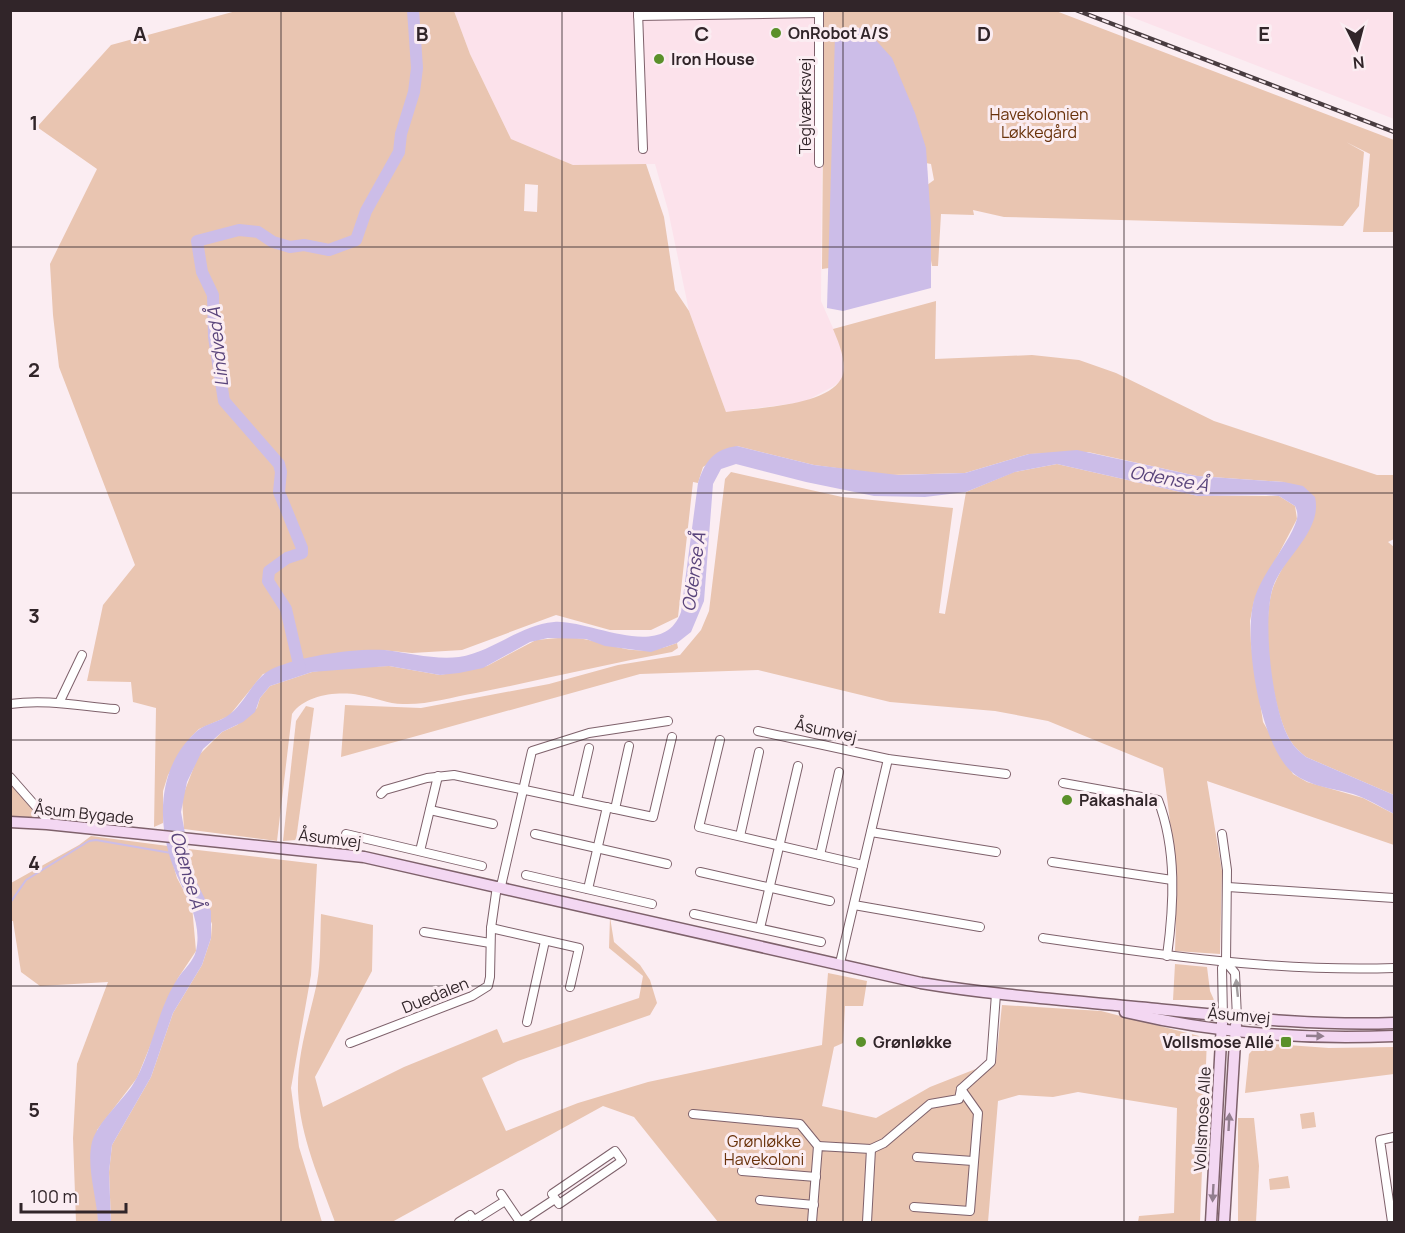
<svg xmlns="http://www.w3.org/2000/svg" width="1405" height="1233" viewBox="0 0 1405 1233" font-family="Manrope,sans-serif">
<style>
.built{fill:#fce2eb}
.green{fill:#e9c5b1;fill-rule:evenodd}
.water{fill:#ccbde8}
.lines{fill:none;stroke-linecap:round;stroke-linejoin:round}
.stream{stroke:#ccbde8;stroke-width:2}
.river{stroke:#ccbde8;stroke-width:12}
.street-casing{stroke:#7e616b;stroke-width:10}
.secondary-casing{stroke:#7e616b;stroke-width:13}
.street{stroke:#fff;stroke-width:8}
.secondary{stroke:#f3d7f2;stroke-width:10}
.rail-casing{stroke:#493c40;stroke-width:4.5}
.rail{stroke:#fbedf2;stroke-width:2;stroke-dasharray:7;stroke-linecap:butt}
.oneway{fill:#a29d9f}
.oneway2{fill:#927e8e}
.grid{fill:none;stroke:#312529;stroke-width:1.5;stroke-opacity:0.55}
.poi-dot{fill:#5a902a;stroke:#fbedf2;stroke-width:2}
.labels{text-anchor:middle;stroke-width:6;stroke-linejoin:round;paint-order:stroke}
.poi-label{font-size:16px;font-weight:bold;fill:#312529;stroke:#fbedf2;text-anchor:start}
.street-label{font-size:16px;fill:#312529;stroke:#fbedf2}
.park-label{font-size:16px;fill:#69320b;stroke:#fbedf2}
.water-label{font-size:18px;font-style:italic;fill:#59447b;stroke:#fbedf2}
.grid-label{font-size:20px;text-anchor:middle;font-weight:bold;fill:#312529;stroke:#fbedf2;stroke-width:6;stroke-linejoin:round;paint-order:stroke}
</style>
<rect width="100%" height="100%" fill="#fbedf2"/>
<g class="built">
<path d="M454,11H823L821,301L840,344L844,369L842,379L834,386L804,402L726,412L689,311L668,210L655,164L573,165L511,139L470,54Z"/>
<path d="M1116,11H1394V119Z"/>
</g>
<g class="green">
<path d="M236,11H454L470,54L511,139L573,165L646,164L664,217L675,290L689,311L726,412C755,408 826,406 841,379C849,366 838,341 833,329L936,301L935,359L1032,355L1079,360L1116,373L1214,421L1377,475H1394V539L1388,542L1394,547V795L1306,757C1300,752 1294,747 1290,740C1271,708 1260,620 1274,585C1283,564 1298,544 1310,525L1284,482L1197,476L1088,452L1029,454L965,473L889,475L814,465L737,446L703,467L698,483L693,482L678,617L651,630H610L556,615L462,650L412,653L381,650L263,674L229,716L199,729L191,737L168,775L163,791V823L154,827L156,708L133,702L131,682L87,681L103,605L135,565L59,367L53,315L50,264L97,169L37,127L111,45ZM525,184L538,185L537,212L524,211Z"/>
<path d="M824,11H1056L1394,140V232H1363L1370,154L1346,142L1364,152L1359,206L1343,226L1004,217L973,210L974,215L941,214L938,266H932L919,191L934,180L931,164L915,161L829,268L822,269Z"/>
<path d="M1057,464L1198,496H1279L1295,506L1297,519L1254,601L1250,621L1251,644L1263,722L1293,774L1307,782L1363,798L1394,814V845L1207,781L1222,871L1220,954L1175,951C1178,887 1172,831 1163,768L1048,721L995,711L890,702L758,670L640,674L341,757L345,705L421,708L549,684L618,665L680,655L701,630L709,611L725,479L731,472L842,497L953,508L939,613L945,614L966,492L1014,472Z"/>
<path d="M569,637C612,641 632,661 677,643L678,648L672,652C606,664 541,680 476,693C452,697 427,705 403,704C388,704 374,697 359,695C337,691 305,695 292,714L277,841L184,829L182,798L198,756L222,732L237,725L257,708L260,698L270,686L312,672L337,668L389,666L440,675L487,666L536,640Z"/>
<path d="M306,706L314,708L296,840L283,841L296,721Z"/>
<path d="M10,784L35,811L36,819L11,818Z"/>
<path d="M91,836L168,846L177,878L192,906L196,951L178,978L137,1078L97,1130L98,1222H76L73,1138L77,1064L108,982L40,986L21,972L13,921H11V883L79,845Z"/>
<path d="M189,849L317,864L311,975L291,1088L299,1147L322,1222H111L109,1172L112,1145L151,1077L173,1013L202,965L211,938L212,924L193,875Z"/>
<path d="M321,914L373,925L372,971L315,1077L323,1107L404,1067L497,1029L503,1043L639,998L643,976L609,948L610,917L614,942L640,965L650,980L657,1003L650,1015L518,1061L482,1078L506,1131L578,1103L648,1082L822,1045L828,973L867,981L863,1006H845L843,1043L834,1047L822,1106L876,1118L930,1087L996,1061L1002,1005L1101,1011L1207,1038L1200,1222H1138L1139,1216L1174,1213L1177,1108L1078,1092L1053,1097L1019,1095L998,1101L988,1222H718L634,1117L603,1106L392,1222H335C320,1180 300,1137 298,1091C297,1054 309,1019 317,983C321,961 320,937 321,914Z"/>
<path d="M1175,964L1207,967L1210,991L1214,1000H1173Z"/>
<path d="M1259,1043L1329,1048L1394,1047V1074L1245,1093L1249,1054Z"/>
<path d="M1314,1112L1316,1127L1302,1129L1300,1114Z"/>
<path d="M1238,1118H1254L1259,1166L1256,1222H1238Z"/>
<path d="M1288,1176L1290,1188L1270,1190L1269,1179Z"/>
</g>
<g class="water">
<path d="M864,27L892,58L915,113L926,148L931,223V288L843,311L827,308L835,35Z"/>
<path d="M737,446L814,465L898,475L965,473L1029,454L1077,450L1197,476L1284,482L1303,486L1315,497C1323,531 1283,558 1273,587C1262,621 1272,710 1290,740C1294,747 1300,752 1306,757L1394,795V814C1381,807 1368,799 1353,794C1333,788 1310,787 1293,773C1260,746 1243,640 1254,600C1263,570 1289,545 1297,519C1298,514 1297,510 1295,506L1279,496L1266,495L1198,496L1057,464L1015,472L966,492L925,497L874,496L806,482L736,464L721,469L713,484L704,601L691,632L677,643L651,652L605,646L586,639L548,638L530,642L483,668L459,673L440,675L389,666L312,672L270,686L260,698L255,712L243,722L222,732L203,749L187,782L181,812L193,875L211,911V938L202,965L173,1013L151,1077L112,1145L109,1172L111,1222H98C97,1198 86,1167 92,1142C98,1122 120,1103 132,1086C152,1055 156,1011 178,978C184,969 193,962 196,951C202,925 189,902 179,880C156,832 154,769 197,731C207,723 220,722 230,714C247,701 253,677 274,668C302,656 354,648 385,650C409,653 435,660 459,657C493,652 519,625 554,622C589,619 663,663 681,612L698,483C705,461 714,449 737,446Z"/>
</g>
<g class="lines">
<path class="stream" d="M10,903L26,880L89,841L96,840L171,853"/>
<path class="river" d="M300,669L286,609L268,581L269,571L287,558L302,553V548L279,492L281,472L279,464L224,401L214,337L213,295L202,272L197,241L239,230L258,232L273,242L290,247L304,245L329,250L356,240L366,211L399,152L401,134L414,92L417,68L413,10"/>
<defs>
<g id="street">
<path d="M638,12L643,149"/>
<path d="M638,16L819,13V10"/>
<path d="M819,163V13"/>
<path d="M60,701L82,655"/>
<path d="M10,704C47,699 79,706 115,709"/>
<path d="M758,731L888,759L1006,774"/>
<path d="M720,740L699,827L863,865"/>
<path d="M10,777L46,818L47,824"/>
<path d="M1063,783L1158,800C1177,849 1174,905 1167,956"/>
<path d="M381,794L385,790L427,778L454,775L653,817L672,737"/>
<path d="M577,800L589,748"/>
<path d="M615,809L629,746"/>
<path d="M430,810L493,824"/>
<path d="M871,832L996,852"/>
<path d="M346,834L482,866"/>
<path d="M535,834L667,864"/>
<path d="M1222,834L1227,870L1226,962L1222,968L1223,1017"/>
<path d="M740,836L759,752"/>
<path d="M420,851L438,776"/>
<path d="M820,855L839,772"/>
<path d="M1052,862L1172,880"/>
<path d="M700,872L830,901"/>
<path d="M526,875L652,904"/>
<path d="M501,886L532,751L589,733L668,721"/>
<path d="M1228,887L1394,898"/>
<path d="M588,889L607,807"/>
<path d="M854,905L980,927"/>
<path d="M694,914L821,942"/>
<path d="M491,928L579,948L570,987"/>
<path d="M760,928L798,766"/>
<path d="M424,932L490,943"/>
<path d="M1043,938C1160,955 1276,972 1394,968"/>
<path d="M1226,962L1235,973L1237,1018"/>
<path d="M840,963L888,759"/>
<path d="M527,1022L545,941"/>
<path d="M350,1043L472,996L488,986L490,977L491,928L497,886"/>
<path d="M693,1114L800,1124L818,1146"/>
<path d="M615,1151L622,1161L559,1204L552,1194Z"/>
<path d="M917,1157L973,1161"/>
<path d="M742,1171L816,1177"/>
<path d="M501,1194L520,1222"/>
<path d="M760,1200L814,1205"/>
<path d="M914,1207L970,1211L978,1113L961,1089"/>
<path d="M473,1221L505,1201"/>
<path d="M459,1222L470,1215L475,1222"/>
<path d="M520,1222L555,1199"/>
<path d="M812,1222L818,1146L871,1149L884,1143L930,1104L959,1099L961,1089L991,1062L996,994"/>
<path d="M867,1222L871,1149"/>
<path d="M1392,1222L1380,1140L1394,1137"/>
</g>
<g id="secondary">
<path d="M10,822L47,824L364,857L921,983C999,996 1078,1001 1157,1009C1237,1017 1315,1026 1394,1023"/>
<path d="M1125,1012C1213,1033 1304,1040 1394,1036"/>
<path d="M1211,1222L1222,1023"/>
<path d="M1224,1222L1236,1025"/>
</g>
</defs>
<use href="#street" class="street-casing"/>
<use href="#secondary" class="secondary-casing"/>
<use href="#street" class="street"/>
<use href="#secondary" class="secondary"/>
<defs>
<path id="rail" d="M1076,10L1394,132"/>
</defs>
<use href="#rail" class="rail-casing"/>
<use href="#rail" class="rail"/>
</g>
<defs><path id="oneway-solid" d="M-6-.8H1V-3.2L6.5 0L1 3.2V.8H-6Z" transform="scale(1.5)"/></defs>
<use class="oneway" href="#oneway-solid" transform="translate(1237 988) rotate(-96)"/>
<g class="oneway2">
<use href="#oneway-solid" transform="translate(1315 1036) rotate(2)"/>
<use href="#oneway-solid" transform="translate(1229 1122) rotate(-87)"/>
<use href="#oneway-solid" transform="translate(1213 1193) rotate(93)"/>
</g>
<path class="grid" d="M281,10V1222M562,10V1222M843,10V1222M1124,10V1222M10,247H1394M10,493H1394M10,740H1394M10,986H1394"/>
<g class="poi-dot">
<circle cx="776" cy="33" r="6"/>
<circle cx="659" cy="59" r="6"/>
<circle cx="1067" cy="800" r="6"/>
<circle cx="861" cy="1042" r="6"/>
<rect x="1280" y="1036" width="12" height="12" rx="3"/>
</g>
<g class="labels">
<g class="poi-label">
<text x="788" y="39">OnRobot A/S</text>
<text x="671" y="65">Iron House</text>
<text x="1079" y="806">Pakashala</text>
<text x="873" y="1048">Grønløkke</text>
<text x="1274" y="1048" text-anchor="end">Vollsmose Allé</text>
</g>
<g class="street-label">
<text transform="translate(805 106) rotate(-90)" y="6">Teglværksvej</text>
<text transform="translate(826 730) rotate(12)" y="6">Åsumvej</text>
<text transform="translate(84 813) rotate(6)" y="6">Åsum Bygade</text>
<text transform="translate(330 838) rotate(7)" y="6">Åsumvej</text>
<text transform="translate(435 995) rotate(-22)" y="6">Duedalen</text>
<text transform="translate(1239 1015) rotate(5)" y="6">Åsumvej</text>
<text transform="translate(1202 1119) rotate(-87)" y="6">Vollsmose Alle</text>
</g>
<g class="park-label">
<text x="1039" y="120">Havekolonien<tspan x="1039" dy="18">Løkkegård</tspan></text>
<text x="764" y="1147">Grønløkke<tspan x="764" dy="18">Havekoloni</tspan></text>
</g>
<g class="water-label">
<text transform="translate(218 347) rotate(-96)" y="6">Lindved Å</text>
<text transform="translate(1169 479) rotate(10)" y="6">Odense Å</text>
<text transform="translate(694 572) rotate(-82)" y="6">Odense Å</text>
<text transform="translate(187 870) rotate(74)" y="6">Odense Å</text>
</g>
</g>
<g class="grid-label">
<text x="140" y="41">A</text>
<text x="422" y="41">B</text>
<text x="702" y="41">C</text>
<text x="984" y="41">D</text>
<text x="1264" y="41">E</text>
<text x="34" y="130">1</text>
<text x="34" y="377">2</text>
<text x="34" y="623">3</text>
<text x="34" y="870">4</text>
<text x="34" y="1117">5</text>
</g>
<rect width="1405" height="1233" fill="none" stroke="#312529" stroke-width="24"/>
<g transform="translate(1357 48) rotate(174)" stroke="#fbedf2" stroke-width="4.5" paint-order="stroke">
<path d="M0-4.5L10 22L0 15L-10 22Z" fill="#312529"/>
<text y="-9" font-size="16" font-weight="bold" text-anchor="middle" fill="#312529">N</text>
</g>
<path d="M21 1203v9h105v-9" fill="none" stroke="#312529" stroke-width="3"/>
<text x="30" y="1203" font-size="18" fill="#312529" stroke="#fbedf2" stroke-width="4.5" paint-order="stroke">100 m</text>
</svg>
